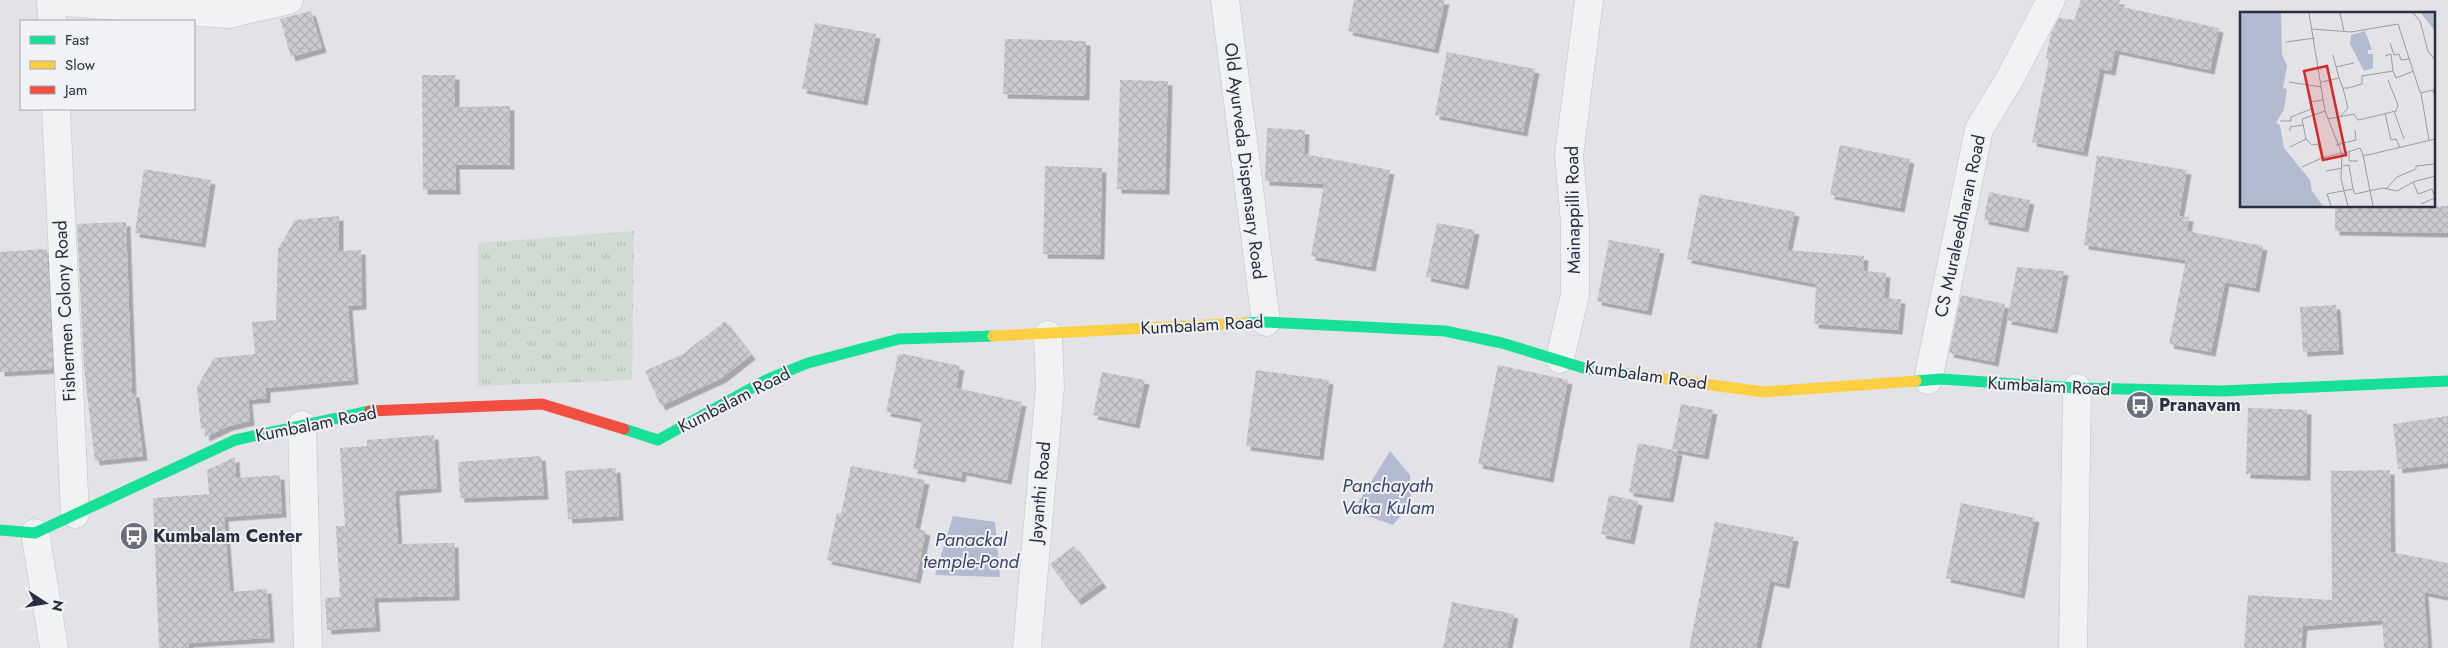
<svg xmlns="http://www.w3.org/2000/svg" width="2448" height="648" viewBox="0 0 2448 648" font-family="Jost,sans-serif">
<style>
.park{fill:url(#park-tufts)}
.water{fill:#b3bbd0}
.building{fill:url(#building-cross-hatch);filter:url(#shadow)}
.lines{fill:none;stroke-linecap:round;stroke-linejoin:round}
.street-casing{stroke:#c1c1c5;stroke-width:29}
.street{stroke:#f1f2f4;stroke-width:28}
.fast{stroke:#16e098;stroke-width:11}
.slow{stroke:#ffcf43;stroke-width:11}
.jam{stroke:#f24e42;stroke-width:11}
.labels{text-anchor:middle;stroke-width:4;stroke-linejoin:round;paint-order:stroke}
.street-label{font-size:18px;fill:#2a2e3f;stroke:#f0f2f6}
.poi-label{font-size:18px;font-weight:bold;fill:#2a2e3f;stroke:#f0f2f6;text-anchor:start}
.water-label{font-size:19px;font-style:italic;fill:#374671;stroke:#f0f2f6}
.inset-road{fill:none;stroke:#999ba4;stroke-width:1}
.view{fill:#d62828;fill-opacity:0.15;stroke:#d62828;stroke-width:2.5}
.inset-edge{fill:none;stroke:#2a2e3f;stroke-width:2.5}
</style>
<defs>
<pattern id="park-tufts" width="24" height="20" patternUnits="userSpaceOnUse" patternTransform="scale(1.25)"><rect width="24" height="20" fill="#d1dad3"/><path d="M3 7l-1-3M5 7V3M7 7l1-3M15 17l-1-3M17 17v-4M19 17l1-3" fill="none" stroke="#b4bbb6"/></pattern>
<pattern id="building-cross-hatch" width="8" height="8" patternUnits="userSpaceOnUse" patternTransform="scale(1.25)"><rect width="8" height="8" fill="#cbcbcf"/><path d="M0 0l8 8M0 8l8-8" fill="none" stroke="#aeafb3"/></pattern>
<filter id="shadow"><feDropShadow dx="4.5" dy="4.5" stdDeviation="0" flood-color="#0004"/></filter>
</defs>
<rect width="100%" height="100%" fill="#e3e3e7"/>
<path class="park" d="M634,231L632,380L478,386V243Z"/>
<g class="water">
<path d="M1390,451L1410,475L1411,504L1393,525L1353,511Z"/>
<path d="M953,516L995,522L1000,577L935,575Z"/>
</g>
<g class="building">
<path d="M1354,0H1445L1434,49L1348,31Z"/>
<path d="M2081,0H2120L2118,6L2219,28L2210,70L2115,50L2111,71L2100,69L2083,152L2032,142L2049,59L2046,58L2051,33L2059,18L2074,20Z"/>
<path d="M311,11L322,48L291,57L280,19Z"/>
<path d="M815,23L876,34L863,101L802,89Z"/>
<path d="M1005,39L1086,41L1085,96L1003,94Z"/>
<path d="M1447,52L1535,69L1523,132L1435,115Z"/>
<path d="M422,75H455V107L510,106V165H455L456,190H423Z"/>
<path d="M1120,80L1168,81L1165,190L1117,189Z"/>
<path d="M1267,128L1305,130L1304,154L1390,170L1371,267L1311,256L1324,184L1265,181Z"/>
<path d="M1840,145L1910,159L1900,208L1830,195Z"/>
<path d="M2097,155L2187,170L2179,216L2189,217L2187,231L2263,246L2255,288L2225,282L2211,352L2169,344L2186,260L2084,245Z"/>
<path d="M1045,166L1102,168L1100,255L1043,254Z"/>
<path d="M144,169L211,180L201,243L135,233Z"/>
<path d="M1989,192L2030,200L2024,228L1984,220Z"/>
<path d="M1700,194L1795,212L1787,250L1864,256L1863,271L1886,273L1884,298L1901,299L1898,330L1814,324L1816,284L1687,259Z"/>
<path d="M2335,206H2448V233L2335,231Z"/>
<path d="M339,216V251L361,250L362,305L348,306L354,380L266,388V398L248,400L250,421L229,426L205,437L204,428L201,429L197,387L214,358L255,354L252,322L276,320L278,249L295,220Z"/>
<path d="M126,222L132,393H135L143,456L95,461L84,368L77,224Z"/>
<path d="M1437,223L1475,230L1464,285L1426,277Z"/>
<path d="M1609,240L1660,249L1647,311L1597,301Z"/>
<path d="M47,249L53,369L0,372V252Z"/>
<path d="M2017,267L2064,271L2053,329L2007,320Z"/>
<path d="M1961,295L2005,304L1994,362L1949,353Z"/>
<path d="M2336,305L2339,350L2303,352L2300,307Z"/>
<path d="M725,321L751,355L722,378L661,406L645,371L683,354Z"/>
<path d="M904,354L960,366L956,388L1022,402L1007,480L962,471L961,478L913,469L922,419L886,412L898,355Z"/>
<path d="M1498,365L1568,380L1549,478L1478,464Z"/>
<path d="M1256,370L1329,380L1319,456L1246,446Z"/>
<path d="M1102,372L1145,380L1135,424L1093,415Z"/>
<path d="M1681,404L1713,410L1704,455L1672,449Z"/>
<path d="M2248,408L2307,410L2306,476L2246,474Z"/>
<path d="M2448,416V463L2398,469L2393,424Z"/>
<path d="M434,435L437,488L395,491L398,544L454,543L455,596L374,598L376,627L327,630L325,598L340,597L336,526H345L340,448L367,446V440Z"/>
<path d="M1638,443L1678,451L1669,498L1629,492Z"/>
<path d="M541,456L544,495L460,498L458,462Z"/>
<path d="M235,457L236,478L280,475L282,513L224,517L230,592L267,589L270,638L189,643V648H159L153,498L209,494L207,470Z"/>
<path d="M851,466L925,480L915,528L926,531L916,579L827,560L837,513L841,514Z"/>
<path d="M616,468L619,516L568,519L565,471Z"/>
<path d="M2390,470L2391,552L2448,563V597L2424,592L2428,648H2384L2382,620L2303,626L2301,648H2244L2248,595L2332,600L2331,471Z"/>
<path d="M1609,495L1638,501L1630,540L1601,534Z"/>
<path d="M1961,503L2035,518L2020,594L1946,578Z"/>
<path d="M1715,522L1794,537L1785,584L1770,581L1756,648H1689Z"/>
<path d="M1074,546L1102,583L1077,601L1050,564Z"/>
<path d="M1452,602L1514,614L1507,648H1443Z"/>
</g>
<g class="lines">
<defs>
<g id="street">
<path d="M1225,0L1266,322"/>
<path d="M52,21L51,1L228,14L289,0"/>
<path d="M56,109L75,514"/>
<path d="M1560,359L1575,294V223L1569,155L1589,0"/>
<path d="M1928,380L1979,129L2009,80L2051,0"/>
<path d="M302,425L308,648"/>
<path d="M35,533L54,648"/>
<path d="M1027,648L1050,387L1048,335"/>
<path d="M2073,648L2077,388"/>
</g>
</defs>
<use href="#street" class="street-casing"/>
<use href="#street" class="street"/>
<g class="fast">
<path d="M1245,323L1266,322L1445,331L1502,343L1587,369L1644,376"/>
<path d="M1916,381L1941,379L2077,388L2222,391L2448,381"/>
<path d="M624,429L658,440L768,379L808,363L899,339L993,336"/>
<path d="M0,530L35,533L235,440L370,411"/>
</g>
<g class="slow">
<path d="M993,336L1245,323"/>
<path d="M1644,376L1764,392L1916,381"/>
</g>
<path class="jam" d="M370,411L542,404L624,429"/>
</g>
<defs>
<symbol id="bus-disc" viewBox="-11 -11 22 22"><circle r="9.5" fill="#6b6d7a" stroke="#f0f2f6"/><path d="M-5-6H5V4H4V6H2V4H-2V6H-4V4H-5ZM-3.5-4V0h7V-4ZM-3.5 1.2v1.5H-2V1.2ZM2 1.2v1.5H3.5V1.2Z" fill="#fff"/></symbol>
</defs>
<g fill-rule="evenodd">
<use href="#bus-disc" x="2124" y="389" width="32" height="32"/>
<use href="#bus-disc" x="118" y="520" width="32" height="32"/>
</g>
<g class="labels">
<g class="street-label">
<text transform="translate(1245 161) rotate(83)" y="6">Old Ayurveda Dispensary Road</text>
<text transform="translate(1573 210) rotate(-91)" y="6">Mainappilli Road</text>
<text transform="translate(1960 226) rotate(-78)" y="6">CS Muraleedharan Road</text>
<text transform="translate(65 311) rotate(-93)" y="6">Fishermen Colony Road</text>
<text transform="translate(1202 325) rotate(-3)" y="6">Kumbalam Road</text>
<text transform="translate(1646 375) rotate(8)" y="6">Kumbalam Road</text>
<text transform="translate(2049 386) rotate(3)" y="6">Kumbalam Road</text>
<text transform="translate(734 400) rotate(-27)" y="6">Kumbalam Road</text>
<text transform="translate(316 424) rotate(-11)" y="6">Kumbalam Road</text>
<text transform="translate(1040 492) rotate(-85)" y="6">Jayanthi Road</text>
</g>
<g class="poi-label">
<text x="2159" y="411">Pranavam</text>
<text x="153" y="542">Kumbalam Center</text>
</g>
<g class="water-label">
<text x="1388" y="492">Panchayath<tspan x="1388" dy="22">Vaka Kulam</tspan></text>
<text x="971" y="546">Panackal<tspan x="971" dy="22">temple-Pond</tspan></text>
</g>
</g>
<g transform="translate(2240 12)">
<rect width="195" height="195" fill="#e3e3e7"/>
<path d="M0,1H41L42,42L47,54L43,76L47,77L44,97L36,111L40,113L44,136L70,168L72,179L83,194H0ZM181,1H195V19ZM125,19L132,38H128V42H133V56L124,59L110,32L111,23Z" fill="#b3bbd0"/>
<path class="inset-road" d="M69,1L85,99L102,142L101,167L108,194M100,1L104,19M173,1L180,9L188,39L195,48M72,17L111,20L158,12L179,77L181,81L193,78L195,85M46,30L75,26M150,31L154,43L159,42L161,48L170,47M93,43L99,66M145,44L151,42L153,59M96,55L114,51M49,70L81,75M81,70L99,66L103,76H108L122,72V64L153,59L156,66L174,59M181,81L189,128M85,99L62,107L66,127L72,133L78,132L82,146L101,141M154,99L164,127M145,101L151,128L156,127L160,136M100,105L108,96L103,76M88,107L114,102L118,108L123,107L156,99L158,93L148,68M40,109H51V105L71,97L70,90L83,88M50,119V115L63,113M96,133L116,128L115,118M50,135L66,127M109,140V149H118M102,142L120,136L123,143H128L195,127M123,143L133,194M62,155L82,146M86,159L102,156M173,170L178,182L192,177L195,186M113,177L115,182L143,176L157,179L173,170L195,164M146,177L157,165L176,157V154L195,152M181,192L195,186M91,194L87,182L113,177L109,153L103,154"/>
<path class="view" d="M87,54L106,143L83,148L64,59Z"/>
<rect width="195" height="195" class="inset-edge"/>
</g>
<rect x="20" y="20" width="175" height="90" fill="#f0f2f6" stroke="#a1a4ad"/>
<rect x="30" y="36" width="25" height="8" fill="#16e098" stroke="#a1a4ad"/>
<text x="65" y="45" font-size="15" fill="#2a2e3f">Fast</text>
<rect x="30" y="61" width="25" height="8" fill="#ffcf43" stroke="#a1a4ad"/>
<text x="65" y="70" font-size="15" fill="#2a2e3f">Slow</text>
<rect x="30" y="86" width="25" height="8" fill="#f24e42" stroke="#a1a4ad"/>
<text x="65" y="95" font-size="15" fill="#2a2e3f">Jam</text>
<g transform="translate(45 603) rotate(102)" stroke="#f0f2f6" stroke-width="4" paint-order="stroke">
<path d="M0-4L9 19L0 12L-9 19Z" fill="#2a2e3f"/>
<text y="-8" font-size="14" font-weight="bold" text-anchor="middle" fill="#2a2e3f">N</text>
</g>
</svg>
